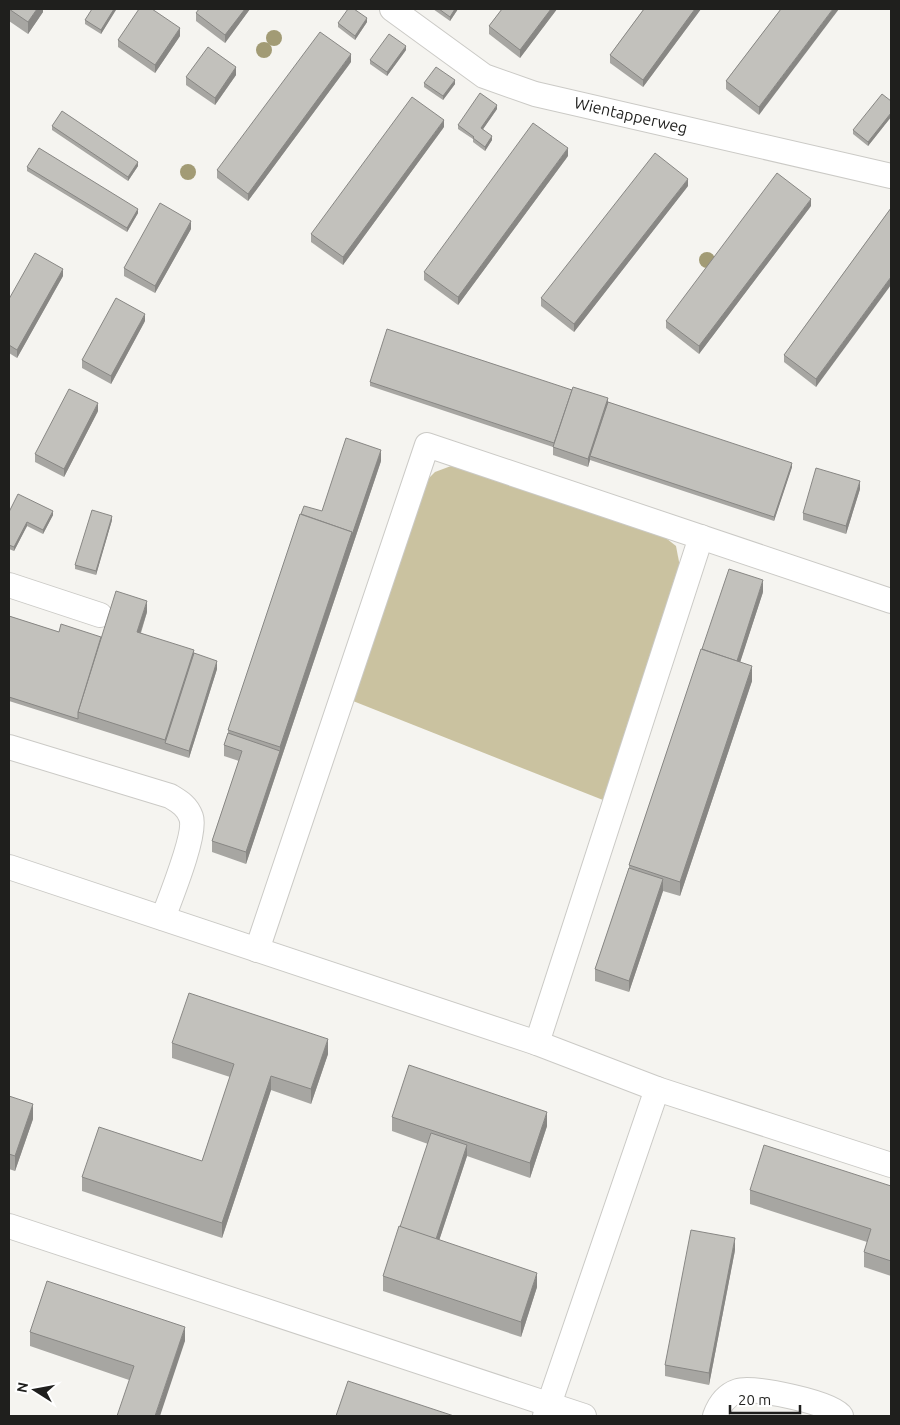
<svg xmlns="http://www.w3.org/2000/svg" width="900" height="1425" viewBox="0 0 900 1425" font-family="Ubuntu,sans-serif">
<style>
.green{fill:#cac2a0}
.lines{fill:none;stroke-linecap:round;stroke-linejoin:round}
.minor-casing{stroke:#cbcac6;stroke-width:26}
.minor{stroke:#fff;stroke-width:24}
.tree{fill:#a29b75}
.wall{fill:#a7a6a2}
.shaded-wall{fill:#888784}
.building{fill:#c2c1bc;stroke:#888784}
.labels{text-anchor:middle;stroke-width:4;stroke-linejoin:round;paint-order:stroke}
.street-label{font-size:16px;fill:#1f1f1d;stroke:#fff}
</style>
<rect width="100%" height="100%" fill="#f5f4f0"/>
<path class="green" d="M451,466L459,467L662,535L676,546L680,567L603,800L353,701L425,482L435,472Z"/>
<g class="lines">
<defs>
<g id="minor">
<path d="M392,9L484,76L535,94L891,176"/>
<path d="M9,585L100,615"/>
<path d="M9,747L170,796C180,802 187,806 191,817C197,833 170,899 163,918"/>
<path d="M9,867L537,1043L657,1089L891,1165"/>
<path d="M257,950L427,445L891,601"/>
<path d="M537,1043L701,537"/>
<path d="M9,1226L584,1416"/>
<path d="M545,1416L657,1089"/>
<path d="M715,1416C719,1405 726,1395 738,1391C752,1386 834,1403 841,1416"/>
</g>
</defs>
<use href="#minor" class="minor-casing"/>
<use href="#minor" class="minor"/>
</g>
<g class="tree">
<circle cx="274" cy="38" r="8"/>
<circle cx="264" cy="50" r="8"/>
<circle cx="188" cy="172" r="8"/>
<circle cx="707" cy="260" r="8"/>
</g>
<g class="wall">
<path d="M9,9H43V12L28,34L9,21Z"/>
<path d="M116,9L101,34L85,24V20Z"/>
<path d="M250,9L225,43L196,21V13Z"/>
<path d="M433,9H458L450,21Z"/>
<path d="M502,9H557L520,58L489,34V26Z"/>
<path d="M644,9H701L643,87L610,63V55Z"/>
<path d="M781,9L759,115L726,89V81Z"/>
<path d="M367,22L355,40L338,27V23Z"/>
<path d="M180,36L155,73L118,47V40Z"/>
<path d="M406,50L387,76L370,64V60Z"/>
<path d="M351,62L248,201L217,178V170Z"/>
<path d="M236,75L215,105L186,85V77Z"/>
<path d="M424,83L455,84L443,100L424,87Z"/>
<path d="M891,101V117L868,146L853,134V130Z"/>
<path d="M497,109L483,129L492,140L485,151L473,142V139L458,129V125Z"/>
<path d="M52,126L138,166L128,181L52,130Z"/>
<path d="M444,127L343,265L311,242V234Z"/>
<path d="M568,156L458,305L424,280V272Z"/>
<path d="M27,167L138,213L127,232L27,171Z"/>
<path d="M688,186L574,332L541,306V298Z"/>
<path d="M811,206L699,354L666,328V321Z"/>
<path d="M891,208L816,387L784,362V355Z"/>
<path d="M191,229L155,293L124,276V268Z"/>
<path d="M63,276L17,358L9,353V299Z"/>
<path d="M145,321L111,384L82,368V360Z"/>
<path d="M370,382L608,402L792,467L774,521L590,460L588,467L553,455V447L370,386Z"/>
<path d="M98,411L64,477L35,462V454Z"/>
<path d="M381,461L246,864L212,852V841L239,761L224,756V745L228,733V730L322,511Z"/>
<path d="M860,489L846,534L803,520V513Z"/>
<path d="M9,512L53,515L43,534L27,526L14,551L9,549Z"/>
<path d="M112,520L96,575L75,569V565Z"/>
<path d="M763,592L740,662L752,681L680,896L663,891L629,992L595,981V969L629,868V865L702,649Z"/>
<path d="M147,612L141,633L194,653L217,669L189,758L9,701V616L59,632L101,637Z"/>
<path d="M172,1043L328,1054L311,1104L271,1090L222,1238L82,1191V1177L202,1161L230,1077L172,1058Z"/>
<path d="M9,1096L33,1119L15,1171L9,1169Z"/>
<path d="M392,1117L547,1126L530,1178L467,1156L439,1240L537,1287L521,1337L383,1291V1276L400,1227L428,1144L392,1131Z"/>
<path d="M891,1186V1276L864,1267V1252L867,1242L750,1204V1190Z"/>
<path d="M735,1250L709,1385L665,1376V1365Z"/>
<path d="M30,1332L185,1341L129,1380L30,1346Z"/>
</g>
<g class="shaded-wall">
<path d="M37,9H43V12L28,34V22Z"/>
<path d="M114,9H116V10L101,34V30Z"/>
<path d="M245,9H250L225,43V35Z"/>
<path d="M455,9H458L450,21V17Z"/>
<path d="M551,9H557L520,58V50Z"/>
<path d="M695,9H701L643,87V80Z"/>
<path d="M833,9H839L759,115V107Z"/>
<path d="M367,18V22L355,40V36Z"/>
<path d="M180,28V36L155,73V65Z"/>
<path d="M406,46V50L387,76V72Z"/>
<path d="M351,54V62L248,201V194Z"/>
<path d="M236,67V75L215,105V98Z"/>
<path d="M455,80V84L443,100V96Z"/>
<path d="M497,105V109L481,132V128Z"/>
<path d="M891,113V117L868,146V142Z"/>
<path d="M444,120V127L343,265V257Z"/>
<path d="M492,136V140L485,151V147Z"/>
<path d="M568,148V156L458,305V297Z"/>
<path d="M138,162V166L128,181V177Z"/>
<path d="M688,179V186L574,332V324Z"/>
<path d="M811,199V206L699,354V346Z"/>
<path d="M138,209V213L127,232V228Z"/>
<path d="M191,221V229L155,293V286Z"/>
<path d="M63,269V276L17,358V350Z"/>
<path d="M891,277V285L816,387V379Z"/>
<path d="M145,314V321L111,384V376Z"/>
<path d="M608,398V406L590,456V460L588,467V459Z"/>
<path d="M98,403V411L64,477V469Z"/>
<path d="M381,450V461L280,762V747L352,532Z"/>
<path d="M792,463V467L774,521V517Z"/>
<path d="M860,481V489L846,534V526Z"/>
<path d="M53,511V515L43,534V530Z"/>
<path d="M112,516V520L96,575V571Z"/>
<path d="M27,522V526L14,551V547Z"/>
<path d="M763,580V592L736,675V664Z"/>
<path d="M147,601V612L137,643V632Z"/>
<path d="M194,650V661L165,743V740Z"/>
<path d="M217,661V669L189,758V751Z"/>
<path d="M752,666V681L680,896V882Z"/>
<path d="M280,751V762L246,864V852Z"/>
<path d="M663,879V891L629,992V981Z"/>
<path d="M328,1039V1054L311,1104V1089Z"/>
<path d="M271,1076V1090L222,1238V1223Z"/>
<path d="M33,1104V1119L15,1171V1156Z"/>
<path d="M547,1112V1126L530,1178V1163Z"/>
<path d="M467,1145V1156L435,1253V1242Z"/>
<path d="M735,1238V1250L709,1385V1373Z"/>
<path d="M537,1273V1287L521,1337V1322Z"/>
<path d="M185,1327V1341L160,1416H155Z"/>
</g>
<g class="building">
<path d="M9,9H37L28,22Z"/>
<path d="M92,9H114L101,30L85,20Z"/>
<path d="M139,9H152L180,28L155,65L118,40Z"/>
<path d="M199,9H245L225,35L196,13Z"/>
<path d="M348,9H354L367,18L355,36L338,23Z"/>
<path d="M439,9H455L450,17Z"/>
<path d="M502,9H551L520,50L489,26Z"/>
<path d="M644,9H695L643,80L610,55Z"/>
<path d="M781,9H833L759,107L726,81Z"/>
<path d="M320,32L351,54L248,194L217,170Z"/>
<path d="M389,34L406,46L387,72L370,60Z"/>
<path d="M208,47L236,67L215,98L186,77Z"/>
<path d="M436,67L455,80L443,96L424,83Z"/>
<path d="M480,93L497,105L481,128L492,136L485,147L473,138L474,137L458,125Z"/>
<path d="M882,94L891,101V113L868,142L853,130Z"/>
<path d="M412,97L444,120L343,257L311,234Z"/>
<path d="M62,111L138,162L128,177L52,126Z"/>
<path d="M533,123L568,148L458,297L424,272Z"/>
<path d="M39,148L138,209L127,228L27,167Z"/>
<path d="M655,153L688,179L574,324L541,298Z"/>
<path d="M777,173L811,199L699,346L666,321Z"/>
<path d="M160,203L191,221L155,286L124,268Z"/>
<path d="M891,208V277L816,379L784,355Z"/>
<path d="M35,253L63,269L17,350L9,345V299Z"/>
<path d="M116,298L145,314L111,376L82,360Z"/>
<path d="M387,329L572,390L554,443L370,382Z"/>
<path d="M573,387L608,398L588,459L553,447Z"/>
<path d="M69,389L98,403L64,469L35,454Z"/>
<path d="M608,402L792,463L774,517L590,456Z"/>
<path d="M346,438L381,450L352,535V532L301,514L304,506L322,511Z"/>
<path d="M816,468L860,481L846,526L803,513Z"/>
<path d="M18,494L53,511L43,530L27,522L14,547L9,545V512Z"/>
<path d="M92,510L112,516L96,571L75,565Z"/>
<path d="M300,514L352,532L280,747L228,730Z"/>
<path d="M729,569L763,580L737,661L702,649Z"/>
<path d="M116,591L147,601L137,632L194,650L165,740L78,712Z"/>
<path d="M9,616L59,632L61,624L101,637L78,712V719L9,697Z"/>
<path d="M701,649L752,666L680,882L629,865Z"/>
<path d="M194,653L217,661L189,751L165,743Z"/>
<path d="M228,733L280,751L246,852L212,841L242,751L224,745Z"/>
<path d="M629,868L663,879L629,981L595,969Z"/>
<path d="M189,993L328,1039L311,1089L271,1076L222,1223L82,1177L99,1127L202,1161L234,1064L172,1043Z"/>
<path d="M409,1065L547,1112L530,1163L392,1117Z"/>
<path d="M9,1096L33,1104L15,1156L9,1154Z"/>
<path d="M431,1133L467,1145L436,1239L400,1227Z"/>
<path d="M764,1145L891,1186V1261L864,1252L871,1229L750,1190Z"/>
<path d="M399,1226L537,1273L521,1322L383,1276Z"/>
<path d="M691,1230L735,1238L709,1373L665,1365Z"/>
<path d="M47,1281L185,1327L155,1416H117L134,1366L30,1332Z"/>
<path d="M348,1381L454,1416H336Z"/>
</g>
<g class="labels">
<g class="street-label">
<text transform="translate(631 115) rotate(13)" y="6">Wientapperweg</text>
</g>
</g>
<rect width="900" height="1425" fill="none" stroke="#1f1f1d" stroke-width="20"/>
<g transform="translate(35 1390) rotate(281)" stroke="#ffffff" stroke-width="4" paint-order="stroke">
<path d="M0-4L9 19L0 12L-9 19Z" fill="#1f1f1d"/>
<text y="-8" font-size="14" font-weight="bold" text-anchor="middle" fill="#1f1f1d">N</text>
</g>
<path d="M730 1405v8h70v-8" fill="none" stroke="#1f1f1d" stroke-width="2.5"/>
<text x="738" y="1405" font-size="15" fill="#1f1f1d" stroke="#ffffff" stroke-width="4" paint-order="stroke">20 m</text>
</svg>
